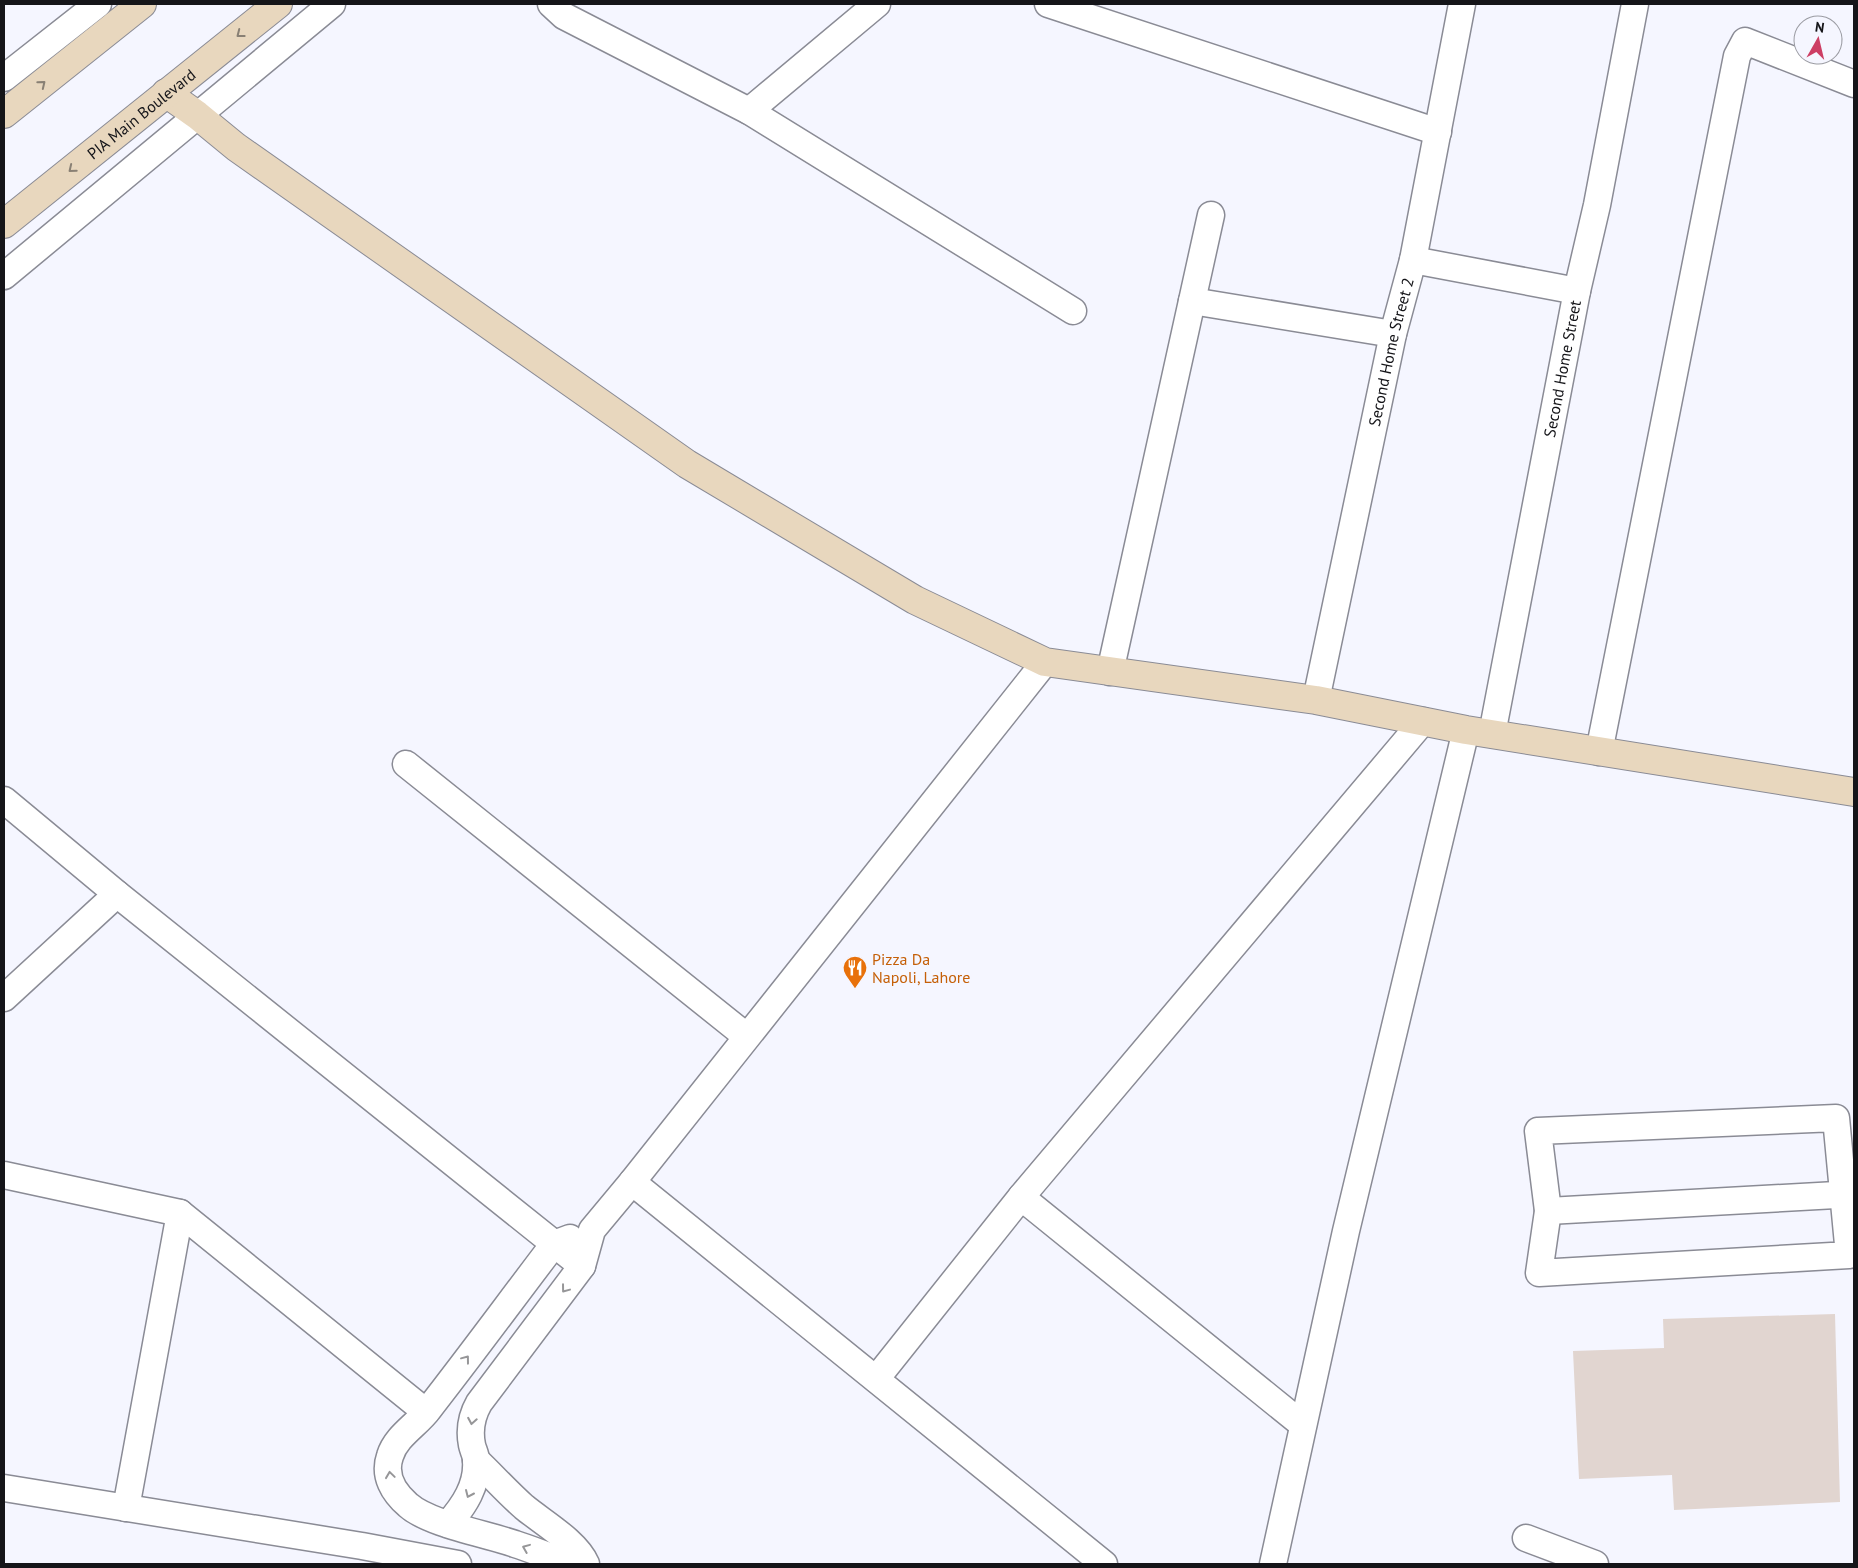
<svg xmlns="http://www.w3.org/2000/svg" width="1858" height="1568" viewBox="0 0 1858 1568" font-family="'PT Sans',sans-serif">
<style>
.building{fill:#e1d5d0}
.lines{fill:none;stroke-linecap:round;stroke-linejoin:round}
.street-casing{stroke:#8a8b95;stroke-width:29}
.secondary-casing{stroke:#8a8b95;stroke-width:30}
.street{stroke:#fff;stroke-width:26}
.secondary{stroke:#e8d7be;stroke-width:28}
.oneway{stroke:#898074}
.oneway2{stroke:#969698}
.labels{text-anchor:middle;stroke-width:4;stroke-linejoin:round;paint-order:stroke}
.street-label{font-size:16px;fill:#151519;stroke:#f5f6ff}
.food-label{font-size:16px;fill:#c56008;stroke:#f5f6ff;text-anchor:start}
</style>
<rect width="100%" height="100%" fill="#f5f6ff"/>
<path class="building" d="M1835,1314L1840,1502L1674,1510L1672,1475L1579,1479L1573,1351L1664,1348L1663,1319Z"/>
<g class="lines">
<defs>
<g id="street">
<path d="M551,4L564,16L749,111L877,4"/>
<path d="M1048,4L1438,132"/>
<path d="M4,78L98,4"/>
<path d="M749,111L1073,311"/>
<path d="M1413,260L1577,291"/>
<path d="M4,276L332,4"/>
<path d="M1192,301L1393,334"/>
<path d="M1110,672L1211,215"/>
<path id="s1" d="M1316,700L1393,334L1413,260L1462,4"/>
<path id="s2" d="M1492,734L1577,291L1597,205L1635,4"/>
<path d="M1599,752L1737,56L1745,41L1854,84"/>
<path d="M406,764L746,1036"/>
<path d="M4,800L117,894L582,1266"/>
<path d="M4,998L117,894"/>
<path d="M1836,1118L1849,1255L1539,1273L1548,1211L1538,1131Z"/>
<path d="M4,1175L180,1213L426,1412"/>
<path d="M632,1182L1104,1564"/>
<path d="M1021,1197L1303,1425"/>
<path d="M1548,1211L1854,1194"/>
<path d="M570,1238L554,1244C512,1299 471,1355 428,1410C417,1425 396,1436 390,1456C383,1476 394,1493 408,1505C429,1524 487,1534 515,1544C534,1550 552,1558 572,1564"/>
<path d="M876,1379L1021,1197L1423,721"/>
<path d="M476,1460C492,1475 507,1492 524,1507C542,1522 577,1542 586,1564"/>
<path d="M4,1488L362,1546L458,1564"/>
<path d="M126,1508L180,1213"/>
<path d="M448,1524C464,1506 478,1485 476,1460C476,1455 473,1450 472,1445C469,1430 471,1417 479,1403L582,1266L592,1230L632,1182L1045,662"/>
<path d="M1526,1538L1595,1564"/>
<path d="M1273,1564L1346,1231L1466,730"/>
</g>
<g id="secondary">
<path d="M166,93L197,115L236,147L687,464L915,600L1045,662L1316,700L1466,730L1854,792"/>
<path d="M4,114L142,4"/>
<path id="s3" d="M4,224L278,4"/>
</g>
</defs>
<use href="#street" class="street-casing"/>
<use href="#secondary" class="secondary-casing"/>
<use href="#street" class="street"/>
<use href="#secondary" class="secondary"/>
</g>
<defs><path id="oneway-chevron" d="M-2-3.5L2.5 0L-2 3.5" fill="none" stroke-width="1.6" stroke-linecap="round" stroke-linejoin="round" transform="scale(1.25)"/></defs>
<g class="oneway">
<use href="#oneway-chevron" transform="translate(240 34) rotate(142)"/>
<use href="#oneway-chevron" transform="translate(42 84) rotate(-39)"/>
<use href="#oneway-chevron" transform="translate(72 169) rotate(141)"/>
</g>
<g class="oneway2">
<use href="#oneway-chevron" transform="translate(565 1289) rotate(127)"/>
<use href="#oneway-chevron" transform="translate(466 1359) rotate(-53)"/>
<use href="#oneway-chevron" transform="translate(472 1421) rotate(100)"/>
<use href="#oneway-chevron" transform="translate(390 1475) rotate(-98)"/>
<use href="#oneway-chevron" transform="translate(469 1494) rotate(114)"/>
<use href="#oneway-chevron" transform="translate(526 1548) rotate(-158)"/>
</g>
<defs>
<symbol id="restaurant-pin" viewBox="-11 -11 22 30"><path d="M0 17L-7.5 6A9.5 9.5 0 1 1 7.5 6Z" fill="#e8710a" stroke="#f5f6ff"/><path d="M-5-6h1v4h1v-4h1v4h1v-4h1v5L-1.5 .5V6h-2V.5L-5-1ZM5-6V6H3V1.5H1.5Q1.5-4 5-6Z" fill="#fff"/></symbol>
</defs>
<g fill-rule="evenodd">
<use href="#restaurant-pin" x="841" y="954" width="28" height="38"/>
</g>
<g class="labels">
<g class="street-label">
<text dy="6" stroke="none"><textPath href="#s3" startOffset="176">PIA Main Boulevard</textPath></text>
<text dy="6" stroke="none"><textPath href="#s1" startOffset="356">Second Home Street 2</textPath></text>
<text dy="6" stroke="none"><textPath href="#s2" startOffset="372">Second Home Street</textPath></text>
</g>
<g class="food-label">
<text x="872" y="965">Pizza Da<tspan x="872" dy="18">Napoli, Lahore</tspan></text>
</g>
</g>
<rect width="1858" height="1568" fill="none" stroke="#151519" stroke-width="10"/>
<g transform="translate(1818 40) rotate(8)"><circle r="24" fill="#f5f6ff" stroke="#9b9ca3"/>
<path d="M0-4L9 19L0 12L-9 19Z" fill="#cd3e64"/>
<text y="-8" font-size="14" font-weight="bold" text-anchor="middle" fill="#151519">N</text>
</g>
</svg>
